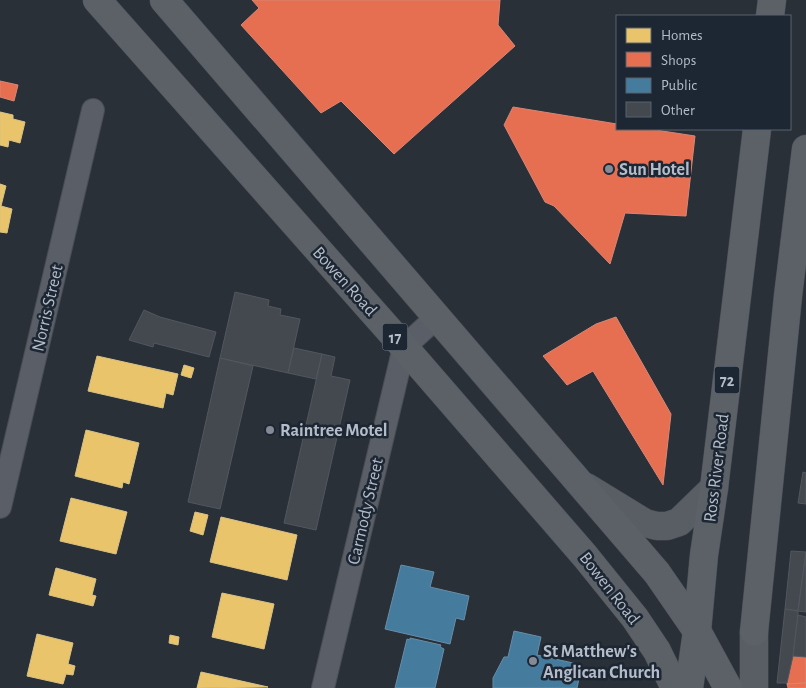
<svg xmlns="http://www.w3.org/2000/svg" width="806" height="688" viewBox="0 0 806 688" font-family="'Alegreya Sans',sans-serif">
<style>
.homes{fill:#e9c46a;stroke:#d9c286}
.shops{fill:#e76f51;stroke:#d88675}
.public{fill:#457b9d;stroke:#668eaa}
.building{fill:#444950;stroke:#52575f}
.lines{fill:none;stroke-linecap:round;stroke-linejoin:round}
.minor-casing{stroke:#484c53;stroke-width:24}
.secondary-casing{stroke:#484c53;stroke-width:29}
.primary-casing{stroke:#484c55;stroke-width:29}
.minor{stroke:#5a5e66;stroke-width:22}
.secondary{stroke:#595d64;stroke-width:28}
.primary{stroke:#5c6168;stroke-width:28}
.poi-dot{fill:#848b96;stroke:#1d2633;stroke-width:2}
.labels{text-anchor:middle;stroke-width:5;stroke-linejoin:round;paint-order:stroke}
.shield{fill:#1d2633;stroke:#878f9c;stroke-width:1}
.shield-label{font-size:16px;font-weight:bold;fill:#b4bcc9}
.poi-label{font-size:18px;font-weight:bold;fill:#b4bcc9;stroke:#1d2633;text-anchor:start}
.street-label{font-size:18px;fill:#b4bcc9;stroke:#1d2633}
</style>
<rect width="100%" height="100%" fill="#2a3038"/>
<g class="homes">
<path d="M0,112L13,115V119L25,122L20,143L9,140L8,147L0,145Z"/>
<path d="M0,184L6,186L1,206L12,209L7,233L0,232Z"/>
<path d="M97,356L178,374L173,395L166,393L163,408L88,391Z"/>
<path d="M184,365L194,368L191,378L181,375Z"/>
<path d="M86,430L139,443L129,484L123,482L122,488L75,476Z"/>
<path d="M71,498L127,512L116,554L60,541Z"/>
<path d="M195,512L208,515L203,535L190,531Z"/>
<path d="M221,517L297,535L287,580L210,562Z"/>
<path d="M56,568L96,579L92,595L96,596L93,606L49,595Z"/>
<path d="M222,593L274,604L264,649L212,637Z"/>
<path d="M37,634L73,643L68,664L75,666L73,675L66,674L63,684L27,676Z"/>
<path d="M170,635L179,637L178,645L169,643Z"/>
<path d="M201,672L268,687L197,688Z"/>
</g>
<g class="shops">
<path d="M252,0H500L498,25L515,46L394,154L341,101L321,113L241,25L259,8Z"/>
<path d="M0,81L18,85L14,101L0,97Z"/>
<path d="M513,107L617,124V129H649L695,136L686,216L625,213L610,264L554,206L545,202L504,125Z"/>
<path d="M616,317L671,414L663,485L593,371L567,385L543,356L596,324Z"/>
<path d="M793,656L806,657V683L787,684Z"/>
<path d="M806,683V688H788L787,684Z"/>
</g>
<g class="public">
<path d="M401,565L434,572L430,587L469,596L464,620L456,618L450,644L385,629Z"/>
<path d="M514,631L541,637L537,655L582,665L577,688H493V678L504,657H508Z"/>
<path d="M410,638L441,645L440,647L444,649L435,688H395L407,639L410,640Z"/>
</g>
<g class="building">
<path d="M235,292L269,300L268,306L281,309L280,315L300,319L288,373L220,358Z"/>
<path d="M144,310L160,317L216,332L209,357L154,343L153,347L129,340Z"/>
<path d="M294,348L322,354L316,379L288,373Z"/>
<path d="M322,354L335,357L331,376L350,380L316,530L284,523Z"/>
<path d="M220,358L253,366L220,509L188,502Z"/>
<path d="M803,472L806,473V504L798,503Z"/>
<path d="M791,551L806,552L798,611L785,609Z"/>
<path d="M806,552V612L798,611Z"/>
<path d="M785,609L798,611V615L793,656L787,683H777Z"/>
<path d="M798,615L806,617V657L793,656Z"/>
</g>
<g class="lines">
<defs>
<g id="minor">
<path d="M0,507L93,110"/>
<path d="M323,688L404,347L437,317"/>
</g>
<g id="secondary">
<path d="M586,487L645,523L657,526H667L679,522L714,488"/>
<path d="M754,688V632"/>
</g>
<g id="primary">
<path d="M97,0L404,347L585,556L635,618L657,651L675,688"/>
<path d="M164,0L657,573L697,631L728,688"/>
<path d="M770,16L772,0"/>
<path d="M754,632L788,296L806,149"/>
<path d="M689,688L697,631L704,555L714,488L757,129"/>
</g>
</defs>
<use href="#minor" class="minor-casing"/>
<use href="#secondary" class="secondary-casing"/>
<use href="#primary" class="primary-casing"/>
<use href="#minor" class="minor"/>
<use href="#secondary" class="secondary"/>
<use href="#primary" class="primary"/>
</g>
<g class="poi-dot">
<circle cx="609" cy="169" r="5"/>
<circle cx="270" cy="430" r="5"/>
<circle cx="533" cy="661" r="5"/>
</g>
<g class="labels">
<g class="shield">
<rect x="382.5" y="323.5" width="25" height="27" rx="4"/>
<rect x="714.5" y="366.5" width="25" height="27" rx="4"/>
</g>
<g class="shield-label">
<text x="395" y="343">17</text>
<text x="727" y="386">72</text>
</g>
<g class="poi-label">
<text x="619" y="175">Sun Hotel</text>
<text x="280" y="436">Raintree Motel</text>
<text x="543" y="657">St Matthew's<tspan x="543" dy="21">Anglican Church</tspan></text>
</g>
<g class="street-label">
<text transform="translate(345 281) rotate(48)" y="6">Bowen Road</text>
<text transform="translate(47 308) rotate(-77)" y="6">Norris Street</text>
<text transform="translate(716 468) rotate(-83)" y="6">Ross River Road</text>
<text transform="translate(365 511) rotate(-77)" y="6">Carmody Street</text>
<text transform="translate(610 588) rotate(52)" y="6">Bowen Road</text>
</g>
</g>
<rect x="616" y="15" width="175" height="115" fill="#1d2633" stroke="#59626f"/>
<rect x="626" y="28" width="25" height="15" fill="#e9c46a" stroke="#59626f"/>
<text x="661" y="40" font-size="15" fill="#b4bcc9">Homes</text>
<rect x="626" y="52" width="25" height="15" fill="#e76f51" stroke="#59626f"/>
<text x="661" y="65" font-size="15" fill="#b4bcc9">Shops</text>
<rect x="626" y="78" width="25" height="15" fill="#457b9d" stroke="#59626f"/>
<text x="661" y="90" font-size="15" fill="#b4bcc9">Public</text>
<rect x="626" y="102" width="25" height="15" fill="#444950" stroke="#59626f"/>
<text x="661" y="115" font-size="15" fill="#b4bcc9">Other</text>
</svg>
